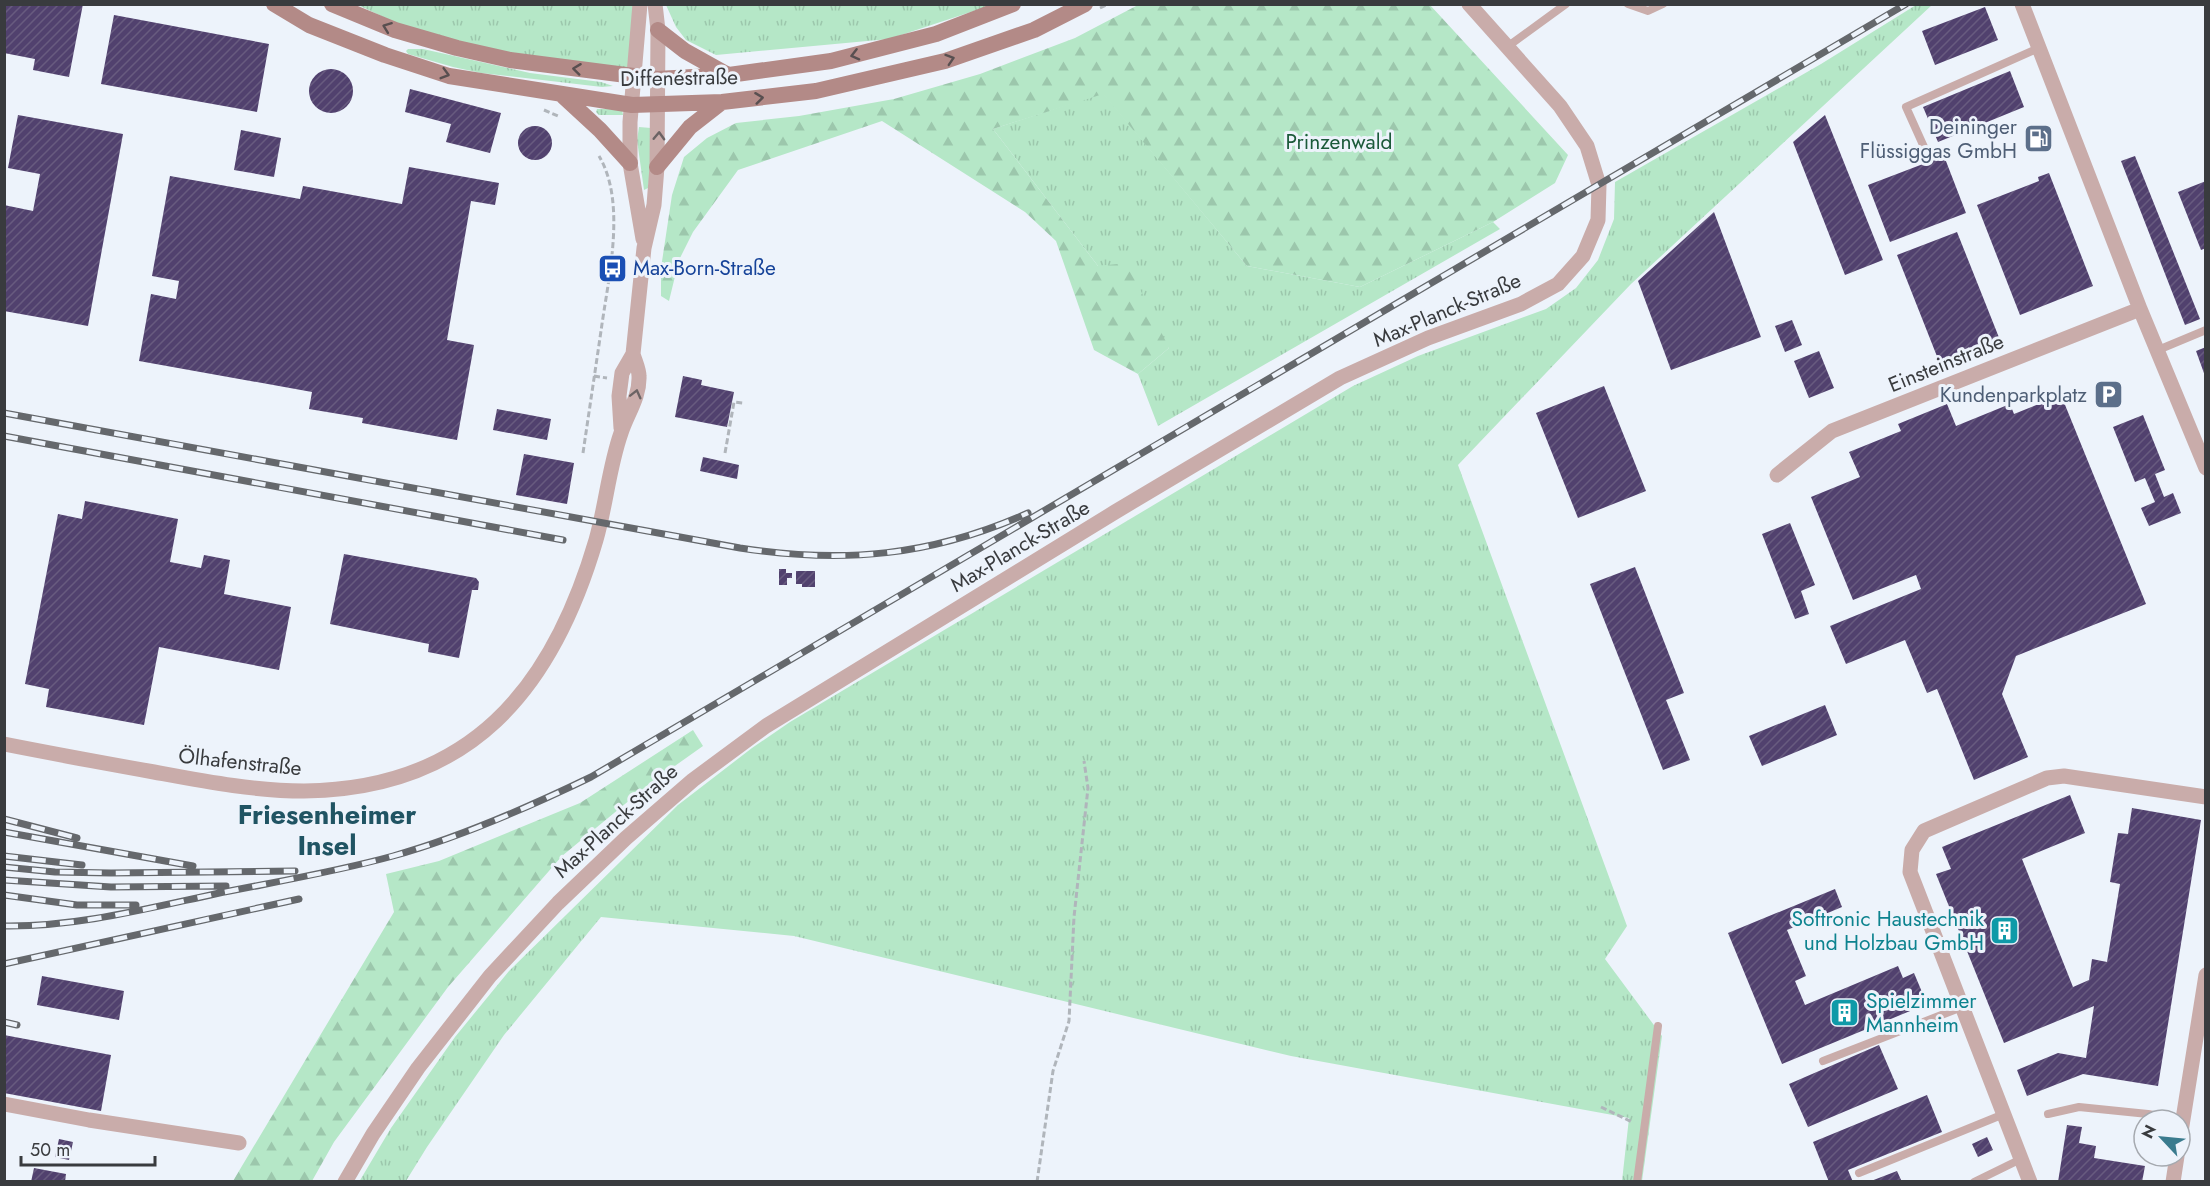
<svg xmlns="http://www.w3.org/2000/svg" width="2210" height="1186" font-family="Jost,sans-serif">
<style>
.grass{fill:url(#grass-tufts)}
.forest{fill:url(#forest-firs)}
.building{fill:url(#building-hatch)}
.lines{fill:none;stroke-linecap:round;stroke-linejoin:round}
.path{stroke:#b0b5bb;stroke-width:3;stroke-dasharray:6 3;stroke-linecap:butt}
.service{stroke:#c9acaa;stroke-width:8}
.minor{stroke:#c9acaa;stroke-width:15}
.secondary{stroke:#b38a87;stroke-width:16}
.rail-casing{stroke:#65686c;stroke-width:7}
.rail{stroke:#edf3fb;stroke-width:4.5;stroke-dasharray:14;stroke-linecap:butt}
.oneway{stroke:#584f50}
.oneway2{stroke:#6b6364}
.labels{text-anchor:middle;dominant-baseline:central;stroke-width:6;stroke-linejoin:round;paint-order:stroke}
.street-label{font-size:21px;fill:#393b3e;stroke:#edf3fb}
.service-label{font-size:21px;fill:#4e5e75;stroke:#edf3fb;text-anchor:end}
.park-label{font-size:21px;fill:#1b5a3a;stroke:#edf3fb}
.transit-label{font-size:21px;fill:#164399;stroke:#edf3fb;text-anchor:start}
.culture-label{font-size:21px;fill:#0d838f;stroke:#edf3fb;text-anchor:end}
.district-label{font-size:27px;font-weight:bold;fill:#205463;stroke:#edf3fb}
</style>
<defs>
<pattern id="grass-tufts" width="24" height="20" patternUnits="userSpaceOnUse" patternTransform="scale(1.5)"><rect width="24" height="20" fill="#b5e7c7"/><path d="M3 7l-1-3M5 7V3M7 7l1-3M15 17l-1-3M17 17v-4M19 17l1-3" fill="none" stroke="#9cc7ac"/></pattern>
<pattern id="forest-firs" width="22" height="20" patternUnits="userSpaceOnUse" patternTransform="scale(1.5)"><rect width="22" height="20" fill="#b5e7c7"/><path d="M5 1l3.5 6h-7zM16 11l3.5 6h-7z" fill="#9cc7ac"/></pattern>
<pattern id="building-hatch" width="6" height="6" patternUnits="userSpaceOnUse" patternTransform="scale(1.5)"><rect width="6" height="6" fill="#51416e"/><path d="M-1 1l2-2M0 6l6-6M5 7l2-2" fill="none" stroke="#685b7f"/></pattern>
</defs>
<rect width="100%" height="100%" fill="#edf3fb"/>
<path class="grass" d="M358,5h282l-5,71 -125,-16 -114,-37z
M666,5h326l-103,34 -173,16 -30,-15 -10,-13z
M1916,5h16l-301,279 -173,181 169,461 -22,33 57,77 -20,145h-20l7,-63 -338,-62 -497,-120 -193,-19 -97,118 -77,112 -21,34 -47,1 32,-54 64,-91 54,-66 169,-166 74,-57 38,-26 563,-336 65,-30 128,-47 30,-21 22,-28 16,-41 1,-37 206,-118z
M408,49h15l107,24 71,9 12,4 -11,1 -121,-14 -28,-6 -45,-13 -2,-3z
M1103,93l144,173 113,21 133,-65 7,7 -342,197 -20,-52 31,-26 -71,-82 -105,-137z
M597,109h25l1,6h-24l-3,-3z
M639,127l12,1v39l-3,21 -4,2 -7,-50z"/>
<path class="forest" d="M1138,5h292l138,150 -13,28 -62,39 -133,65 -113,-21 -144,-172 -110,35 105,137 29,-3 42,85 -31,26 -44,-24 -38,-109 -31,-29 -143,-91 -144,49 -45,62 -14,28 -10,41 -8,-5v-28l11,-73 12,-38 23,-19 29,-15 63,-7 95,-17 86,-25 95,-36z
M693,730l10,16 -55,39 -86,71 -114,131 -114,155 -22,39h-79l161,-269 -8,-38 53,-13 141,-58z"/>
<path class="building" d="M4,4h79l-14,73 -36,-7 2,-11 -31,-6z
M1985,7l13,33 -63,25 -13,-34z
M114,15l155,29 -12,68 -156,-28z
M309 91a22 22 0 1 1 44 0a22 22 0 1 1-44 0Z
M2010,71l14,36 -86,35 -15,-35z
M410,89l91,24 -11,40 -44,-11 5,-18 -46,-12z
M18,115l105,19 -35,192 -84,-15v-106l29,6 7,-37 -32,-6z
M1825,115l58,145 -38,15 -52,-133z
M518 143a17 17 0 1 1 34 0a17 17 0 1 1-34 0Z
M241,130l40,8 -7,39 -40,-7z
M1944,156l22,57 -76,29 -22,-57z
M2135,156l65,163 -15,6 -64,-164z
M409,167l90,16 -4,22 -24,-4 -24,139 27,5 -17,95 -95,-17 1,-5 -54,-9 3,-17 -173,-31 12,-67 25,5 3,-18 -27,-5 18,-100 130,23 3,-13 99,18z
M2049,173l44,113 -73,29 -43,-110 62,-24 -1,-4z
M2206,181v67l-5,2 -23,-58z
M1714,212l47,125 -90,33 -33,-89z
M1957,232l43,108 -60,24 -43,-109z
M1792,320l10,25 -17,7 -10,-26z
M2206,347v29h-1l-9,-25z
M1819,351l15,37 -25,10 -15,-37z
M683,376l19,4 -1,5 33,7 -7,35 -52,-10z
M1604,386l42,105 -68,27 -42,-105z
M2061,395l85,209 -130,52 -14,38 26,63 -54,23 -37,-91 -10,4 -22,-53 -59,24 -16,-38 91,-37 -5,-14 -63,25 -42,-103 49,-20 -11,-25 52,-21 -3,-7 49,-20 9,22 54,-22 4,10z
M497,409l54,10 -4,21 -54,-10z
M2143,415l22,55 -10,4 9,23 9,-4 8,20 -32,13 -8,-18 14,-6 -10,-24 -10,4 -22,-55z
M524,454l50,9 -7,41 -51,-9z
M703,457l36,8 -2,14 -37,-8z
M85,501l93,18 -8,43 31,6 3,-13 26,5 -6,34 67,13 -12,63 -120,-23 -15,78 -98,-18 3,-18 -24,-5 33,-170 24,5z
M1790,523l25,62 -14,6 8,23 -14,5 -33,-85z
M344,554l132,24 3,4 -1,8h-6l-13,68 -31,-6 1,-8 -99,-20z
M1635,567l49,126 -18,7 24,60 -27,10 -73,-186z
M779,569h7v4h6v5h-5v7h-8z
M796,571h19v16h-13v-3h-6z
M1825,705l12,30 -75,31 -13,-30z
M2070,795l15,38 -63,26 51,128 16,-7 3,-21 15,3 13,-78 -10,-2 8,-49 10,1 4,-26 69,12 -43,266 -75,-12 -56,22 -10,-26 41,-17 28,5 8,-52 -90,37 -68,-169 15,-5 -9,-22z
M1835,889l7,18 -55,23 19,46 -11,5 10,24 93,-39 5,12 11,-5 13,31 -145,60 -54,-131z
M42,976l82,15 -5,29 -82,-15z
M4,1035l107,20 -10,56 -97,-18z
M1879,1045l19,44 -90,38 -19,-43z
M1927,1095l15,37 -94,38 5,12h-24l-16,-40z
M2067,1125l15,2 -3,16 17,3 -2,12 51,8 -3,16h-84z
M1987,1137l6,13 -15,7 -6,-13z
M59,1139l14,3 -4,18 -14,-3z
M34,1168l32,6 -1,8h-34z
M1897,1171l5,11h-31v-1z"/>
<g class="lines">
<path class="path" d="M1100,8l8,-4
M544,110l14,6
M594,376l13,2
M583,453c6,-41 12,-81 18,-122 7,-52 26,-128 -2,-175
M725,453l9,-51 9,1
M1601,1107l31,15
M1037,1182l16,-111 16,-50 5,-104 14,-129 -4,-27"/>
<path class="service" d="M1628,4l20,7 15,-7
M1507,47l59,-43
M1924,147l-18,-40 133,-59
M2158,350l48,-20
M1823,1061l139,-54
M2048,1114l31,-7 69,7 30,6
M1859,1173l145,-59
M1637,1182l21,-156
M1974,1182l47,-23"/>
<path class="minor" d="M640,4l-10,118v41l13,76
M2022,4l118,305 66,159
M621,428l-2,-32 3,-23 11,-19 11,-106 10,-43 3,-38 1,-137 -3,-26
M1777,475l55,-44 308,-122
M4,744c50,10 100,19 150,28 49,9 100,19 150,19 166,-2 248,-101 292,-251 10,-35 13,-73 25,-107 6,-19 19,-36 18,-57 0,-7 -4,-15 -6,-22
M4,1104l85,16 150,23
M2180,1138l26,-163
M345,1182l28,-48 45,-66 72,-92 68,-73 68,-65 67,-58 73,-54 349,-214 225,-134 88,-40 93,-34 37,-20 25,-28 15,-36 1,-35 -12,-39 -27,-40 -91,-102
M2030,1182l-120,-310 2,-22 12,-19 123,-53 17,-2 142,21
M2173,1182l4,-26"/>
<path class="secondary" d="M274,4l35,21 76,30 64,21 183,29 90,-3 94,-11 129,-30 89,-31 51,-26
M332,4l63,26 62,18 53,12 147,19 72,-4 102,-14 105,-27 77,-30
M658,30l27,21 43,24
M561,94l39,36 30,33
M657,167l33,-40 32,-25"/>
<defs>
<path id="rail" d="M4,413l736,135c103,16 192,8 288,-35
M4,436l559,104
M4,819l73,19
M4,832l189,34
M4,856l78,9
M4,867l51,5 56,1 184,-2
M4,880l107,7 115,-1
M4,895l73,10h59
M4,926c72,1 141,-17 211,-32 59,-12 120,-22 178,-38 68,-19 134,-48 198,-79l1315,-773
M4,964l295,-65
M4,1022l13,3"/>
</defs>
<use href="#rail" class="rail-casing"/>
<use href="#rail" class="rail"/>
</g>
<defs><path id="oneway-chevron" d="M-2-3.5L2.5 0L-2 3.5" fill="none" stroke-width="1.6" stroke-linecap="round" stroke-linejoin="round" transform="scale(1.5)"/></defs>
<g class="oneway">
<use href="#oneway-chevron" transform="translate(387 27) rotate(-159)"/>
<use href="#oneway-chevron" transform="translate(855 55) rotate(166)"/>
<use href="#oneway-chevron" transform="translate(950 59) rotate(-18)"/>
<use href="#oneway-chevron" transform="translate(577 69) rotate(-173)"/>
<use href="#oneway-chevron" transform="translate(445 74) rotate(16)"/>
<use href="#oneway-chevron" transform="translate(759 98) rotate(-7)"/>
</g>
<g class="oneway2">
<use href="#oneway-chevron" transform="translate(659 136) rotate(-88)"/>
<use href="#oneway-chevron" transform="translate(636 394) rotate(-76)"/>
</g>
<defs>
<symbol id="fuel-square" viewBox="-11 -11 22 22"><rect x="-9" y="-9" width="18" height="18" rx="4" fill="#5c6f8a" stroke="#edf3fb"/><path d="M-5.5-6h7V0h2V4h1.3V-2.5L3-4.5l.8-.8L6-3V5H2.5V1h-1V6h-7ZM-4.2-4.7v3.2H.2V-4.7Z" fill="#fff"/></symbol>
<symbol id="bus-square" viewBox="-11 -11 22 22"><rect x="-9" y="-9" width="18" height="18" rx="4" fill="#1a4fb4" stroke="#edf3fb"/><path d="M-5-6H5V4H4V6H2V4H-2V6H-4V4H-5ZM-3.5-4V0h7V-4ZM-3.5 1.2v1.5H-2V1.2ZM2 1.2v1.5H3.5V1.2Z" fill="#fff"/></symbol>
<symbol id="parking-square" viewBox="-11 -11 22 22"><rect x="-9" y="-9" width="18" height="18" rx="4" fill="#5c6f8a" stroke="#edf3fb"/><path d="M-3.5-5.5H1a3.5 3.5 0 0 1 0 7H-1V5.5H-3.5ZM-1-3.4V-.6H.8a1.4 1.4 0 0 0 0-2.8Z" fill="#fff"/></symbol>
<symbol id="building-square" viewBox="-11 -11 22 22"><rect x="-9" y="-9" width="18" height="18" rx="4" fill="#0f9aa8" stroke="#edf3fb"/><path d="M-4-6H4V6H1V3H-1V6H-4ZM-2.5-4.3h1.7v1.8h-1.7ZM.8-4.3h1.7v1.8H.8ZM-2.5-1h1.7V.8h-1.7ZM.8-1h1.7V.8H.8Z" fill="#fff"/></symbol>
</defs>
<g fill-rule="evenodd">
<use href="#fuel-square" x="2022" y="122" width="33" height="33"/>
<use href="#bus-square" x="596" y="252" width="33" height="33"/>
<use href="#parking-square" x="2092" y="378" width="33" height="33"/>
<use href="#building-square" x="1988" y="914" width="33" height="33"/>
<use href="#building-square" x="1828" y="996" width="33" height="33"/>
</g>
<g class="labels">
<g class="street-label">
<text transform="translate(679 78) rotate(-1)">Diffenéstraße</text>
<text transform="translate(1447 310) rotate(-23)">Max-Planck-Straße</text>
<text transform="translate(1946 363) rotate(-22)">Einsteinstraße</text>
<text transform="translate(1020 546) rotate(-31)">Max-Planck-Straße</text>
<text transform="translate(240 762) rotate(6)">Ölhafenstraße</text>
<text transform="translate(616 821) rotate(-42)">Max-Planck-Straße</text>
</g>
<g class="service-label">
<text x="2017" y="127">Deininger<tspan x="2017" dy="24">Flüssiggas GmbH</tspan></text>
<text x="2087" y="395">Kundenparkplatz</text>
</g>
<g class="park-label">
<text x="1339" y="142">Prinzenwald</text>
</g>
<g class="transit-label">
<text x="633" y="268">Max-Born-Straße</text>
</g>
<g class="culture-label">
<text x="1984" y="919">Softronic Haustechnik<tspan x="1984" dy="24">und Holzbau GmbH</tspan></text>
<text x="1866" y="1001" text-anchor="start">Spielzimmer<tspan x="1866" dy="24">Mannheim</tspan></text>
</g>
<g class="district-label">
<text x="327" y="814">Friesenheimer<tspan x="327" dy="31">Insel</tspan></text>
</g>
</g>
<rect width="2210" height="1186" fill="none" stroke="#393b3e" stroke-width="12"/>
<g transform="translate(2162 1138) rotate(296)"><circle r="28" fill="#edf3fb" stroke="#a5a9af" stroke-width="1.5"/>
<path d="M0-4.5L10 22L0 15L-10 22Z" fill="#3a7b8e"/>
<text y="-9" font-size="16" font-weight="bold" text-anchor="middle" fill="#393b3e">N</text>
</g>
<path d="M21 1156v9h134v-9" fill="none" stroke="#393b3e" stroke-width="3"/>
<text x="30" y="1156" font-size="18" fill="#393b3e" stroke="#edf3fb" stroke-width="4.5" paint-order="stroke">50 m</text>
</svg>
